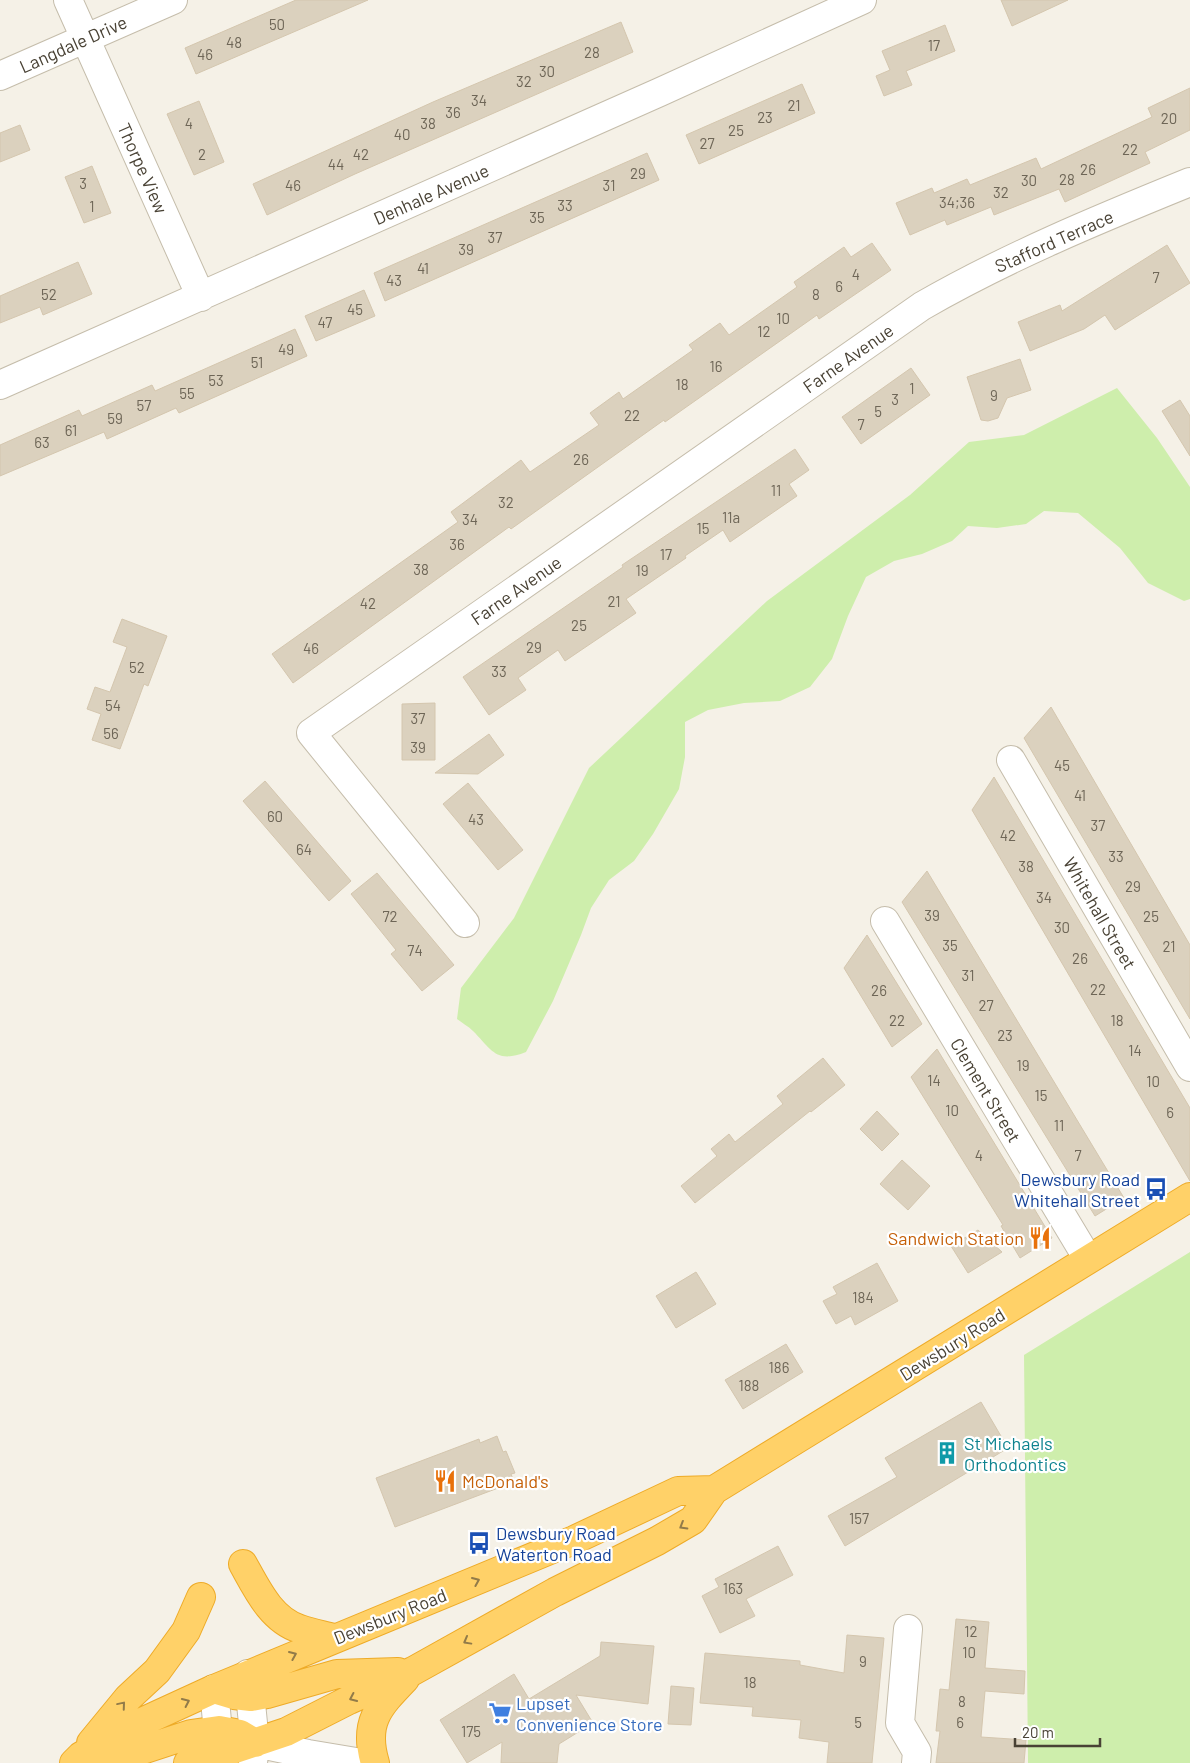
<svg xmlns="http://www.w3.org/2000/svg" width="1190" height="1763" font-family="Barlow,sans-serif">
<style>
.green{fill:#ceeeac}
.building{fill:#dbd1be;stroke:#d4c6ae}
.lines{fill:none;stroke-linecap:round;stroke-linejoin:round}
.minor-casing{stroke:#c5bdab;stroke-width:30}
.highway-casing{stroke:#eeab28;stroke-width:30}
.minor{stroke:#fff;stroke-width:28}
.highway{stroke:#ffd168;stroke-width:28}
.oneway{stroke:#927b49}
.labels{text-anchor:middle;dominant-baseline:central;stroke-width:4.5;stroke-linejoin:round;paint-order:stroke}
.number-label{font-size:15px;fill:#6e6657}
.street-label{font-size:18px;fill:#494235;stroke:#fff}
.transit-label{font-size:18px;fill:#164399;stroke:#fff;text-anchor:end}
.food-label{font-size:18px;fill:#c56008;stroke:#fff;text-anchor:end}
.culture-label{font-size:18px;fill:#0d838f;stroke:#fff;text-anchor:start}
.shop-label{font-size:18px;fill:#366cbe;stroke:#fff;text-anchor:start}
</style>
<rect width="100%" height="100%" fill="#f5f1e7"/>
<path class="green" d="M1117,388l40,50 33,49v112l-6,2 -36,-18 -28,-35 -42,-35 -34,-2 -18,13 -29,4 -29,-2 -16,15 -30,13 -28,7 -28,16 -18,39 -16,43 -22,28 -30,14 -36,2 -36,7 -23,12v35l-6,32 -26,45 -19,27 -25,19 -18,28 -10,27 -28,66 -27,51c-30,12 -34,-2 -53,-21 -5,-5 -11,-8 -16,-12l4,-31 53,-70 75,-150 178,-167 143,-106 59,-53 55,-7z
M1190,1252v511h-162l-4,-408z"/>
<path class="building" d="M296,0h72l-172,74 -11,-26z
M1001,0h67l-56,26z
M621,22l12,30 -278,122 -88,41 -14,-31 180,-82z
M945,25l10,26 -49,20 6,14 -28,11 -8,-20 14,-6 -8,-19z
M802,84l13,29 -116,51 -13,-29z
M1190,88v42l-45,22 5,11 -85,39 -6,-13 -65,26 -3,-8 -44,18 -2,-5 -35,15 -14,-32 36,-15 2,5 33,-14 3,6 66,-27 5,11 111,-52 -4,-9z
M199,101l25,61 -30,13 -27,-61z
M20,125l10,25 -30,12v-29z
M647,153l12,27 -274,121 -11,-28z
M92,166l19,47 -27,10 -19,-46z
M872,243l19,27 -72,49 -2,-4 -152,107 -1,-2 -153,109 -2,-2 -216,156 -21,-29 186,-132 -7,-10 70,-52 9,12 69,-47 -9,-12 29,-21 4,7 70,-49 -4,-5 31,-22 9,12 68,-48 -3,-5 50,-35 7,10z
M1167,245l23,38 -75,47 -10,-15 -21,14 -54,22 -12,-29 42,-17 2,6z
M78,262l14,32 -49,21 -3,-8 -40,16v-27z
M364,290l11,26 -59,25 -11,-25z
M295,329l12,27 -128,57 -3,-5 -69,31 -3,-7 -104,44v-31l79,-35 3,6 70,-31 3,6z
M1020,359l11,31 -24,8 -9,20 -10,3 -7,-1 -14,-43z
M911,368l19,27 -69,49 -19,-27z
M1180,400l10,16v40l-28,-45z
M795,449l14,21 -20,14 8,12 -67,46 -7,-12 -38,26 1,2 -60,41 10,14 -71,48 -7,-11 -40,28 8,12 -37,25 -26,-38 160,-110 -1,-2z
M122,619l45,17 -19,50 -4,-2 -24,65 -28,-9 9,-26 -14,-5 8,-22 15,5 17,-45 -14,-5z
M435,703v57h-33v-56z
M1051,707l139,238v74l-166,-281z
M489,734l15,21 -26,19 -43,-1z
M994,777l196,331v73l-218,-371z
M265,781l86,100 -22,20 -86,-100z
M468,783l55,67 -25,20 -55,-66z
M927,871l197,327 -29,18 -193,-314z
M377,873l77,92 -32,26 -31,-37 5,-4 -45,-56z
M867,935l55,89 -30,23 -48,-79z
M937,1049l115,189 -32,20 -19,-32 2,-1 -92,-148z
M823,1058l22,27 -34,27 -1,-1 -115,92 -14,-17 36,-30 -6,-7 18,-15 6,8 48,-38 -6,-8z
M877,1111l22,23 -17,17 -22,-22z
M902,1160l28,26 -22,24 -28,-26z
M978,1230l24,22 -34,21 -17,-27z
M877,1263l21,38 -43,24 -4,-9 -15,8 -13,-23 14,-7 -4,-7z
M696,1272l20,32 -40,24 -20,-32z
M786,1344l17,28 -60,37 -18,-29z
M981,1402l27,46 -163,98 -17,-30 69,-39 -12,-19z
M497,1436l6,16 3,-1 9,22 -4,1 3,8 -119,45 -19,-49 103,-39 1,4z
M778,1546l15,29 -47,24 9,17 -35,17 -18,-37 17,-9 -4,-8z
M956,1619l33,3 -4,46 40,3 -1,23 -39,-3 -4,46 45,3 -2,23h-88l4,-32h-4l4,-42 9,1z
M847,1635l37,3 -12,125h-45l2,-21 -30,-4 2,-18 -49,-4 1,-9 -53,-4 5,-50 95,8v4l44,8z
M601,1642l53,4 -6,58 -72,-9 17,28 -34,21 -2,19h-56l1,-21 -35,21 -27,-43 74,-46 15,25 71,-43z
M671,1686l23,2 -3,37 -23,-1z"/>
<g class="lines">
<defs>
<path id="minor" d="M68,0l133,297
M0,76l173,-76
M0,385l660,-293 202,-92
M1011,760l179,307
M885,921l203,338
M465,923l-154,-190 611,-427c85,-49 177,-87 268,-124
M908,1629l-8,94 17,29 -1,11
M248,1674l7,69 -2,20
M214,1689l6,65
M255,1743l53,11 54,9"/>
<path id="highway" d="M243,1564c14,25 28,56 57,65 11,4 23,6 34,9
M214,1689l20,6 17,2 16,-3 70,-20 61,-2
M91,1743l37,-45 29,-27 29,-40 15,-34
M82,1756l25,2 32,-7 52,-17 28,-4 21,4 15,9
M74,1763l7,-7 48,-28 85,-39 360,-149 104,-49 36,-1
M188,1763l32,-9 66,-22 63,-32 64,-29 142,-79 102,-51 36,-21 21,-30 476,-293
M375,1763c-12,-40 3,-56 30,-84"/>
</defs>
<use href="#minor" class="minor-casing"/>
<use href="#highway" class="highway-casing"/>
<use href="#minor" class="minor"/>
<use href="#highway" class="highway"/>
</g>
<defs><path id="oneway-chevron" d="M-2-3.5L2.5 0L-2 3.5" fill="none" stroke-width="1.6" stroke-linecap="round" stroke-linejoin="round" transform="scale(1.25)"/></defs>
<g class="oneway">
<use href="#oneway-chevron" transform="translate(683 1526) rotate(149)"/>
<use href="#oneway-chevron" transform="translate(476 1581) rotate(-23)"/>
<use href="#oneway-chevron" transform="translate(467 1641) rotate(151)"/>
<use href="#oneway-chevron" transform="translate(293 1655) rotate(-23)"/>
<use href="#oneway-chevron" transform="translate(353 1698) rotate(155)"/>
<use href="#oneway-chevron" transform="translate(186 1702) rotate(-25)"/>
<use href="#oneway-chevron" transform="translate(122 1705) rotate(-50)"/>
</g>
<defs>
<symbol id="bus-bare" viewBox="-9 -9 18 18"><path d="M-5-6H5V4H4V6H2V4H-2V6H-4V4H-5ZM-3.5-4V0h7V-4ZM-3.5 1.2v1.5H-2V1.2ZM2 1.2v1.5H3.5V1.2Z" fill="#1a4fb4" stroke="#fff" stroke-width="2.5" paint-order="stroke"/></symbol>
<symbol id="restaurant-bare" viewBox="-9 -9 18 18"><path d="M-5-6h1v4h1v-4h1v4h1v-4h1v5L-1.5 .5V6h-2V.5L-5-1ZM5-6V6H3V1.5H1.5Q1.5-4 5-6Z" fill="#e8710a" stroke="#fff" stroke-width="2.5" paint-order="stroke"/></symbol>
<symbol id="building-bare" viewBox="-9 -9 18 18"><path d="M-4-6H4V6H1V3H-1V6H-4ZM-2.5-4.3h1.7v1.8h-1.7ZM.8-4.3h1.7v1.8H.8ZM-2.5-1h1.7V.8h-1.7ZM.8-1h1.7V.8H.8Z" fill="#0f9aa8" stroke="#fff" stroke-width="2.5" paint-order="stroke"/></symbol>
<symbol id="supermarket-bare" viewBox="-9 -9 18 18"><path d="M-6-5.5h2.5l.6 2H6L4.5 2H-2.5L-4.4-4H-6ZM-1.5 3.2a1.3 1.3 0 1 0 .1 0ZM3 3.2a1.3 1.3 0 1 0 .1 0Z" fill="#3f7fe0" stroke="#fff" stroke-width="2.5" paint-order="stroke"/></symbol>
</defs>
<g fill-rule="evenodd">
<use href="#bus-bare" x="1140" y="1173" width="32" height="32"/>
<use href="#restaurant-bare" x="1024" y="1222" width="32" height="32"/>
<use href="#building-bare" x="931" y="1437" width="32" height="32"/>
<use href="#restaurant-bare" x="429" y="1465" width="32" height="32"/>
<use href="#bus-bare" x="463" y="1527" width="32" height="32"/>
<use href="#supermarket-bare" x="484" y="1697" width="32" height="32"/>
</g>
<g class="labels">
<g class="number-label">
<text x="277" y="24">50</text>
<text x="234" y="42">48</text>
<text x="934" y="45">17</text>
<text x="592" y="52">28</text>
<text x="205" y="54">46</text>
<text x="547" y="71">30</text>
<text x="524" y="81">32</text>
<text x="479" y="100">34</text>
<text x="794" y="105">21</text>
<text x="453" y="112">36</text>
<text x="765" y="117">23</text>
<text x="1169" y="118">20</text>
<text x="189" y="123">4</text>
<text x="428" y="123">38</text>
<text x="736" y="130">25</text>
<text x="402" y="134">40</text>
<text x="707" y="143">27</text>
<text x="1130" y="149">22</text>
<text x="202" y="154">2</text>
<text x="361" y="154">42</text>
<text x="336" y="164">44</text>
<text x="1088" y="169">26</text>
<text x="638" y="173">29</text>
<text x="1067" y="179">28</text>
<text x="1029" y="180">30</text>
<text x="83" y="183">3</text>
<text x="293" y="185">46</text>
<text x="609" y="185">31</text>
<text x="1001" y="192">32</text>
<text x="957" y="202">34;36</text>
<text x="565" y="205">33</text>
<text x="92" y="206">1</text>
<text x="537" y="217">35</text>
<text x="495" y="237">37</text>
<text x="466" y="249">39</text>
<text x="423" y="268">41</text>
<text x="856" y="274">4</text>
<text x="1156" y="277">7</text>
<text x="394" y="280">43</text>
<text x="839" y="286">6</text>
<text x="49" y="294">52</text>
<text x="816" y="294">8</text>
<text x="355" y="309">45</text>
<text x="783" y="318">10</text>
<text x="325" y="322">47</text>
<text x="764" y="331">12</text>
<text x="286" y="349">49</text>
<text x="257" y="362">51</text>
<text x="716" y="366">16</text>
<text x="216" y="380">53</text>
<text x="682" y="384">18</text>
<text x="912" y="388">1</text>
<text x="187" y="393">55</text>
<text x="994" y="395">9</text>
<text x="895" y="399">3</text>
<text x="144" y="405">57</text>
<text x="878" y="411">5</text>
<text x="632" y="415">22</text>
<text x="115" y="418">59</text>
<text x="861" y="424">7</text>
<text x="71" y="430">61</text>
<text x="42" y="442">63</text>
<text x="581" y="459">26</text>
<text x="776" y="490">11</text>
<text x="506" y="502">32</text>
<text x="731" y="517">11a</text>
<text x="470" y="519">34</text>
<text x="703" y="528">15</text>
<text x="457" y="544">36</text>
<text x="666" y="554">17</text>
<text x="421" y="569">38</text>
<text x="642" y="570">19</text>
<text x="614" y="601">21</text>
<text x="368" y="603">42</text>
<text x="579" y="625">25</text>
<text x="534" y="647">29</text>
<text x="311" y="648">46</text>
<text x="137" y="667">52</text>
<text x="499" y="671">33</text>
<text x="113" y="705">54</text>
<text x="418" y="718">37</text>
<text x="111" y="733">56</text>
<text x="418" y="747">39</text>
<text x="1062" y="765">45</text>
<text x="1080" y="795">41</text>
<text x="275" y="816">60</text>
<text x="476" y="819">43</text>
<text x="1098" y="825">37</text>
<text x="1008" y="835">42</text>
<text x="304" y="849">64</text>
<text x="1116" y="856">33</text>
<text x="1026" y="866">38</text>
<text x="1133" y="886">29</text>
<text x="1044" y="897">34</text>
<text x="932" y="915">39</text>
<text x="390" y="916">72</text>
<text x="1151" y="916">25</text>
<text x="1062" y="927">30</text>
<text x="950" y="945">35</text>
<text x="1169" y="946">21</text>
<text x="415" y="950">74</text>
<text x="1080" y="958">26</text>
<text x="968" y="975">31</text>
<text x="1098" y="989">22</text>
<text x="879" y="990">26</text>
<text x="986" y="1005">27</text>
<text x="897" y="1020">22</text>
<text x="1117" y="1020">18</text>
<text x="1005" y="1035">23</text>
<text x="1135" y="1050">14</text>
<text x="1023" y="1065">19</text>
<text x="934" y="1080">14</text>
<text x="1153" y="1081">10</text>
<text x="1041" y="1095">15</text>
<text x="952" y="1110">10</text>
<text x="1170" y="1112">6</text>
<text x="1059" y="1125">11</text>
<text x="979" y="1155">4</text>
<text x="1078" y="1155">7</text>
<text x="863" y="1297">184</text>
<text x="779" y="1367">186</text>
<text x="749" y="1385">188</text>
<text x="859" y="1518">157</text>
<text x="733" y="1588">163</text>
<text x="971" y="1631">12</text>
<text x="969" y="1652">10</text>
<text x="863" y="1661">9</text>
<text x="750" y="1682">18</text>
<text x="962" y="1701">8</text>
<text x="858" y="1722">5</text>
<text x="960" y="1722">6</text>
<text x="471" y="1731">175</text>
</g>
<g class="street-label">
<text transform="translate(73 44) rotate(-24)">Langdale Drive</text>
<text transform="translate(143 168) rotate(66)">Thorpe View</text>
<text transform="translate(431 194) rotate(-24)">Denhale Avenue</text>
<text transform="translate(1054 241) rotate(-24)">Stafford Terrace</text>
<text transform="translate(848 358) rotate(-35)">Farne Avenue</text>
<text transform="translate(516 590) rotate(-35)">Farne Avenue</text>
<text transform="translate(1100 913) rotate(60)">Whitehall Street</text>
<text transform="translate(986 1090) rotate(59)">Clement Street</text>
<text transform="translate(952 1344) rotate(-32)">Dewsbury Road</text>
<text transform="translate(390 1616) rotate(-22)">Dewsbury Road</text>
</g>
<g class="transit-label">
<text x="1140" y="1179">Dewsbury Road<tspan x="1140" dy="21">Whitehall Street</tspan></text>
<text x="496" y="1533" text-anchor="start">Dewsbury Road<tspan x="496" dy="21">Waterton Road</tspan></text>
</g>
<g class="food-label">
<text x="1024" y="1238">Sandwich Station</text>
<text x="462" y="1481" text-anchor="start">McDonald's</text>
</g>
<g class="culture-label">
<text x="964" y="1443">St Michaels<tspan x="964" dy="21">Orthodontics</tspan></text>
</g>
<g class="shop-label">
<text x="516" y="1703">Lupset<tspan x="516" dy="21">Convenience Store</tspan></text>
</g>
</g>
<path d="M1015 1738v8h85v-8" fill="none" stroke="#494235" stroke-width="2.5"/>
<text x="1022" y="1738" font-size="15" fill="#494235" stroke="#ffffff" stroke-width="4" paint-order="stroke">20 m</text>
</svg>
